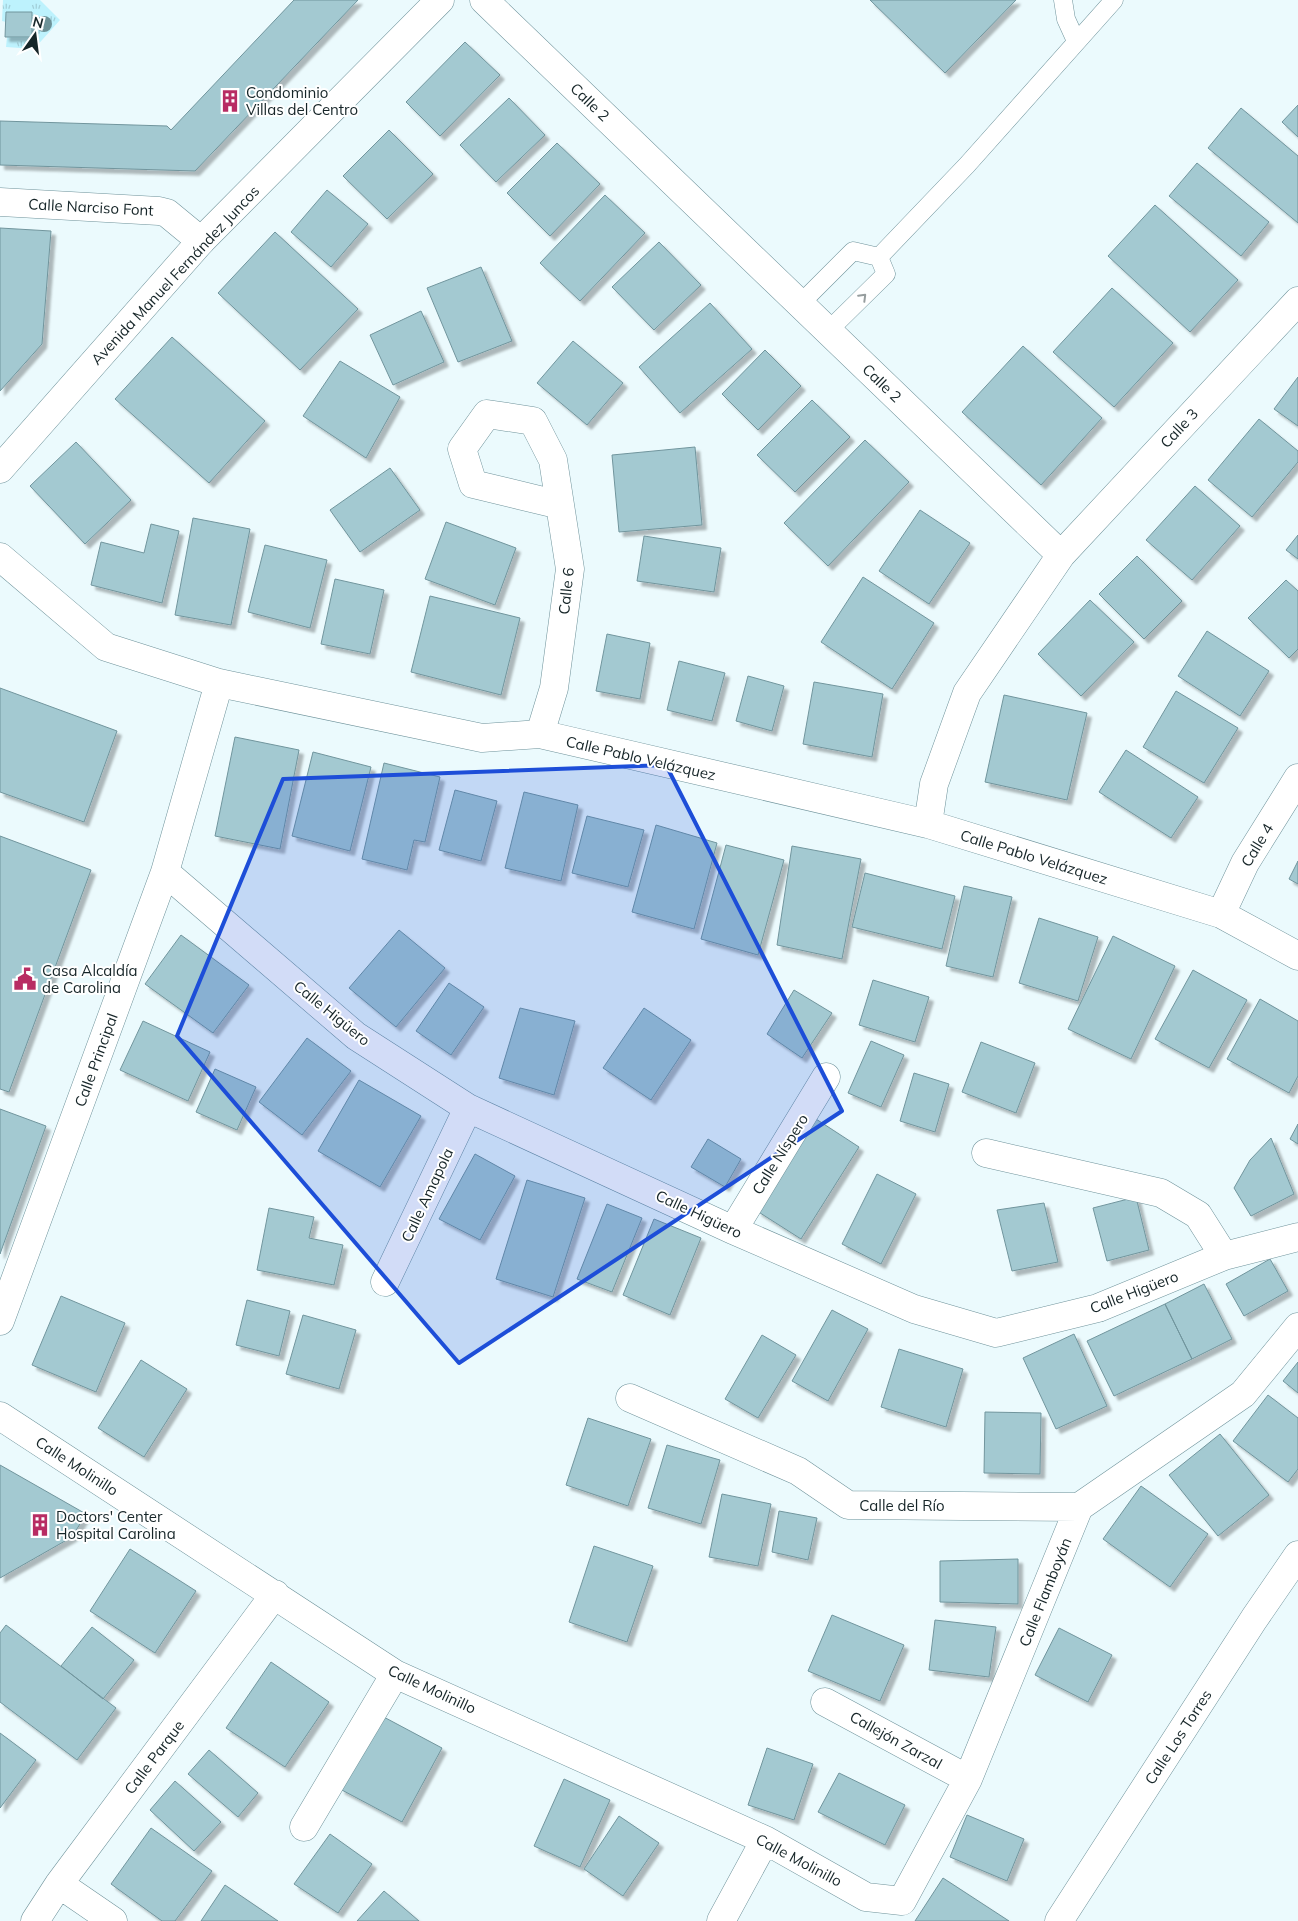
<svg xmlns="http://www.w3.org/2000/svg" width="1298" height="1921" font-family="Mulish,sans-serif">
<style>
.grass{fill:url(#grass-tufts)}
.building{fill:#a3c9d1;stroke:#71959d;filter:url(#shadow)}
.lines{fill:none;stroke-linecap:round;stroke-linejoin:round}
.service-casing{stroke:#6f939b;stroke-width:19}
.minor-casing{stroke:#6f939b;stroke-width:29}
.tertiary-casing{stroke:#6f939b;stroke-width:29}
.service{stroke:#fff;stroke-width:18}
.minor{stroke:#fff;stroke-width:28}
.tertiary{stroke:#fff;stroke-width:28}
.tree{fill:#6d9298}
.oneway{stroke:#969d9e}
.marked{fill:#1d4ed8;fill-opacity:0.2;stroke:#1d4ed8;stroke-width:4;stroke-linejoin:round}
.labels{text-anchor:middle;dominant-baseline:central;stroke-width:4;stroke-linejoin:round;paint-order:stroke}
.poi-label{font-size:15px;fill:#162528;stroke:#fff;text-anchor:start}
.street-label{font-size:15px;fill:#162528;stroke:#fff}
</style>
<defs>
<pattern id="grass-tufts" width="24" height="20" patternUnits="userSpaceOnUse" patternTransform="scale(1.25)"><rect width="24" height="20" fill="#bdf2fd"/><path d="M3 7l-1-3M5 7V3M7 7l1-3M15 17l-1-3M17 17v-4M19 17l1-3" fill="none" stroke="#a2cfd9"/></pattern>
<filter id="shadow"><feDropShadow dx="4.5" dy="4.5" stdDeviation="1" flood-color="#0004"/></filter>
</defs>
<rect width="100%" height="100%" fill="#ebfafd"/>
<path class="grass" d="M3,0h37l20,20 -26,29 -28,-2 1,-10h25v-24l-26,-1v10l-4,-1z"/>
<path class="building" d="M294,0h64l-163,171 -195,-6v-44l167,5 4,4z
M870,0h146l-71,73z
M6,12h26v25h-27z
M465,42l35,33 -60,61 -34,-34z
M509,98l36,37 -49,47 -36,-37z
M1298,105v32l-16,-15z
M1241,108l57,48v67l-90,-75z
M389,130l44,44 -46,45 -44,-43z
M557,143l43,41 -50,52 -43,-43z
M1197,163l72,59 -28,34 -72,-60z
M327,190l41,34 -37,43 -40,-35z
M605,195l40,38 -65,68 -40,-38z
M1155,205l83,75 -48,52 -82,-76z
M0,228l51,3 -9,113 -42,47z
M275,232l83,77 -58,61 -82,-77z
M659,242l42,43 -47,45 -42,-43z
M481,267l31,74 -54,21 -31,-74z
M1112,288l61,55 -59,64 -61,-55z
M710,303l42,46 -72,64 -41,-46z
M421,311l23,51 -51,23 -23,-50z
M172,337l93,84 -56,62 -94,-84z
M573,341l50,42 -36,42 -50,-42z
M1023,346l79,72 -61,67 -79,-73z
M765,350l36,36 -43,44 -36,-36z
M340,361l60,36 -34,61 -63,-42z
M1298,377v49l-24,-17z
M812,400l38,37 -55,55 -38,-37z
M1259,419l39,32v11l-46,55 -44,-37z
M865,440l44,42 -81,84 -44,-43z
M76,442l55,58 -46,44 -55,-58z
M695,447l7,78 -83,7 -7,-77z
M390,468l30,42 -60,42 -30,-42z
M1195,486l45,40 -48,54 -46,-40z
M920,510l50,33 -41,61 -50,-33z
M193,518l57,11 -19,96 -56,-10z
M446,522l70,26 -21,57 -70,-26z
M151,524l28,7 -17,72 -71,-18 10,-43 43,11z
M1298,535v24l-12,-9z
M644,536l77,12 -7,44 -77,-11z
M265,545l62,15 -17,68 -62,-16z
M1137,556l45,45 -38,38 -45,-45z
M863,577l71,46 -42,66 -71,-47z
M335,579l49,11 -14,64 -49,-10z
M1286,580l12,11v58l-9,9 -41,-40z
M430,596l90,22 -19,77 -90,-23z
M1090,600l44,42 -53,54 -43,-42z
M1207,631l62,40 -29,45 -62,-40z
M607,634l43,9 -10,56 -44,-8z
M679,661l46,12 -13,48 -45,-11z
M748,676l36,10 -12,45 -36,-10z
M814,682l69,12 -11,63 -69,-13z
M0,688l117,43 -33,91 -84,-30z
M1176,691l62,37 -34,55 -61,-36z
M1004,695l83,18 -20,87 -82,-18z
M235,737l64,13 -19,99 -65,-13z
M1126,750l72,47 -27,41 -72,-46z
M313,752l58,15 -21,84 -58,-15z
M384,763l56,14 -15,65 -11,-2 -7,30 -45,-11z
M455,790l42,11 -16,60 -42,-11z
M524,792l54,13 -17,76 -56,-13z
M587,816l57,14 -16,57 -56,-14z
M656,825l61,18 -23,86 -62,-17z
M0,836l91,34 -82,222 -9,-3z
M726,845l58,15 -26,95 -57,-16z
M792,846l69,13 -19,100 -65,-14z
M1298,861v23l-9,-5z
M865,873l90,23 -13,53 -90,-22z
M964,886l48,11 -19,80 -47,-11z
M1039,918l59,19 -20,64 -59,-18z
M399,930l46,38 -49,59 -47,-39z
M181,935l68,50 -36,48 -68,-49z
M1113,936l62,30 -44,93 -63,-30z
M1193,970l54,30 -38,68 -54,-29z
M873,980l56,17 -14,45 -56,-17z
M449,983l35,24 -33,48 -35,-24z
M794,990l38,23 -30,45 -35,-24z
M1260,999l38,22v55l-9,17 -62,-34z
M520,1008l55,13 -21,74 -55,-17z
M644,1008l47,32 -40,60 -48,-32z
M143,1021l67,31 -22,49 -68,-31z
M307,1038l44,33 -49,64 -43,-33z
M871,1041l33,14 -23,52 -33,-14z
M981,1042l54,21 -19,50 -54,-21z
M215,1069l41,18 -19,43 -41,-18z
M914,1073l35,11 -14,48 -35,-11z
M359,1080l62,36 -41,71 -62,-36z
M0,1109l46,17 -46,128z
M816,1119l43,28 -58,92 -44,-28z
M1298,1124v20l-8,-5z
M1271,1138l23,56 -43,22 -17,-28 16,-28z
M708,1139l33,20 -16,28 -34,-20z
M475,1154l40,22 -35,64 -41,-21z
M877,1174l39,20 -35,70 -39,-20z
M527,1180l58,18 -32,99 -57,-18z
M1136,1197l13,53 -42,11 -14,-53z
M1044,1203l14,59 -46,9 -15,-61z
M607,1204l35,14 -30,74 -35,-13z
M269,1208l45,9 -5,21 34,7 -9,40 -77,-15z
M654,1219l47,19 -31,77 -47,-20z
M1270,1259l18,32 -44,25 -18,-32z
M1204,1284l28,55 -40,20 -27,-55z
M61,1296l64,27 -29,69 -64,-27z
M247,1300l43,11 -11,45 -43,-11z
M1165,1304l27,55 -78,37 -27,-55z
M832,1310l36,19 -40,72 -36,-20z
M303,1315l53,15 -17,59 -53,-15z
M1074,1334l33,72 -51,23 -33,-71z
M762,1335l34,20 -38,63 -33,-19z
M899,1349l64,20 -17,58 -65,-20z
M141,1360l46,29 -43,68 -46,-29z
M1298,1362v31l-15,-12z
M1268,1395l30,23v51l-10,13 -55,-41z
M985,1412l56,1 -1,61 -56,-1z
M588,1418l63,21 -23,67 -62,-21z
M1220,1434l49,61 -51,41 -49,-61z
M667,1445l53,15 -19,64 -53,-16z
M0,1465l86,49 -14,23 -72,41z
M1141,1486l67,48 -38,53 -67,-48z
M722,1494l49,10 -13,62 -49,-9z
M779,1511l38,7 -9,42 -36,-8z
M594,1546l59,20 -26,76 -58,-20z
M130,1549l66,42 -41,62 -65,-42z
M1018,1559v45l-78,-2v-41z
M832,1615l72,30 -24,56 -72,-30z
M935,1620l61,7 -7,50 -60,-7z
M6,1625l110,83 -39,52 -77,-58v-69z
M92,1627l42,33 -31,39 -42,-33z
M1059,1628l53,27 -24,47 -53,-27z
M271,1662l58,40 -44,65 -59,-39z
M380,1715l62,33 -40,74 -62,-33z
M0,1733l36,27 -36,48z
M767,1748l46,16 -19,56 -46,-15z
M209,1750l49,43 -20,24 -50,-43z
M839,1773l66,32 -20,40 -67,-33z
M564,1779l46,21 -30,67 -46,-21z
M175,1781l46,41 -27,29 -44,-41z
M967,1815l57,24 -17,42 -57,-24z
M619,1816l40,27 -36,53 -39,-27z
M151,1828l61,43 -37,50h-13l-51,-37z
M330,1834l42,30 -34,49 -44,-29z
M943,1878l66,43h-94z
M225,1885l53,36h-77z
M384,1891l35,30h-62z"/>
<g class="lines">
<defs>
<path id="service" d="M1063,0l3,19 10,22
M879,257l88,-92 147,-165
M800,304l53,-53 26,6 7,17 -58,57"/>
<path id="minor" d="M484,0l577,555
M0,202l159,9 8,2 34,28
M0,557l106,90 113,36 263,55 58,-4 388,90 293,90 77,42
M540,734l14,-46 16,-119 -17,-109 -20,-39 -46,-7 -25,35 11,35 87,21
M928,824l6,-40 33,-91 94,-138 237,-254
M165,872l191,164 112,72 265,122 181,79 82,24 102,-25 126,-52 74,-19
M1221,914l24,-51 53,-85
M986,1153l175,40 37,22 26,41
M733,1230l93,-153
M385,1282l83,-174
M0,1321l165,-449 54,-189
M630,1398l168,73 50,34 231,2
M0,1416l395,258 370,166 101,57 36,4 66,-122 111,-272 164,-113 55,-67
M825,1702l143,77
M304,1827l91,-153
M59,1884l54,37
M35,1921l24,-37 216,-290
M721,1921l44,-81
M1059,1921l195,-302 44,-64"/>
<path id="tertiary" d="M0,469l201,-228 239,-241"/>
</defs>
<use href="#service" class="service-casing"/>
<use href="#minor" class="minor-casing"/>
<use href="#tertiary" class="tertiary-casing"/>
<use href="#service" class="service"/>
<use href="#minor" class="minor"/>
<use href="#tertiary" class="tertiary"/>
</g>
<circle class="tree" cx="44" cy="24" r="8"/>
<defs><path id="oneway-chevron" d="M-2-3.5L2.5 0L-2 3.5" fill="none" stroke-width="1.6" stroke-linecap="round" stroke-linejoin="round" transform="scale(1.25)"/></defs>
<use class="oneway" href="#oneway-chevron" transform="translate(863 297) rotate(-45)"/>
<path class="marked" d="M666,765l176,346 -383,252 -282,-327 106,-257z"/>
<defs>
<symbol id="building-bare" viewBox="-9 -9 18 18"><path d="M-4-6H4V6H1V3H-1V6H-4ZM-2.5-4.3h1.7v1.8h-1.7ZM.8-4.3h1.7v1.8H.8ZM-2.5-1h1.7V.8h-1.7ZM.8-1h1.7V.8H.8Z" fill="#b82c63" stroke="#fff" stroke-width="2.5" paint-order="stroke"/></symbol>
<symbol id="civic-bare" viewBox="-9 -9 18 18"><path d="M-.6-6.5H3V-4.5H.6V-3L4-1V1h2V6H-6V1h2V-1L-.6-3ZM-1.2 2.5V6h2.4V2.5Z" fill="#b82c63" stroke="#fff" stroke-width="2.5" paint-order="stroke"/></symbol>
</defs>
<g fill-rule="evenodd">
<use href="#building-bare" x="214" y="85" width="32" height="32"/>
<use href="#civic-bare" x="9" y="963" width="32" height="32"/>
<use href="#building-bare" x="24" y="1509" width="32" height="32"/>
</g>
<g class="labels">
<g class="poi-label">
<text x="246" y="92">Condominio<tspan x="246" dy="17">Villas del Centro</tspan></text>
<text x="42" y="970">Casa Alcaldía<tspan x="42" dy="17">de Carolina</tspan></text>
<text x="56" y="1516">Doctors' Center<tspan x="56" dy="17">Hospital Carolina</tspan></text>
</g>
<g class="street-label">
<text transform="translate(590 102) rotate(44)">Calle 2</text>
<text transform="translate(91 207) rotate(3)">Calle Narciso Font</text>
<text transform="translate(175 275) rotate(-47)">Avenida Manuel Fernández Juncos</text>
<text transform="translate(882 383) rotate(44)">Calle 2</text>
<text transform="translate(1179 428) rotate(-47)">Calle 3</text>
<text transform="translate(566 591) rotate(-84)">Calle 6</text>
<text transform="translate(641 758) rotate(13)">Calle Pablo Velázquez</text>
<text transform="translate(1257 845) rotate(-59)">Calle 4</text>
<text transform="translate(1034 857) rotate(17)">Calle Pablo Velázquez</text>
<text transform="translate(332 1013) rotate(39)">Calle Higüero</text>
<text transform="translate(96 1060) rotate(-70)">Calle Principal</text>
<text transform="translate(780 1154) rotate(-58)">Calle Níspero</text>
<text transform="translate(427 1195) rotate(-65)">Calle Amapola</text>
<text transform="translate(699 1214) rotate(25)">Calle Higüero</text>
<text transform="translate(1134 1292) rotate(-21)">Calle Higüero</text>
<text transform="translate(77 1466) rotate(33)">Calle Molinillo</text>
<text x="902" y="1505">Calle del Río</text>
<text transform="translate(1045 1592) rotate(-68)">Calle Flamboyán</text>
<text transform="translate(432 1689) rotate(25)">Calle Molinillo</text>
<text transform="translate(1178 1737) rotate(-57)">Calle Los Torres</text>
<text transform="translate(896 1740) rotate(29)">Callejón Zarzal</text>
<text transform="translate(154 1757) rotate(-53)">Calle Parque</text>
<text transform="translate(799 1860) rotate(28)">Calle Molinillo</text>
</g>
</g>
<g transform="translate(35 35) rotate(14)" stroke="#ffffff" stroke-width="4" paint-order="stroke">
<path d="M0-4L9 19L0 12L-9 19Z" fill="#162528"/>
<text y="-8" font-size="14" font-weight="bold" text-anchor="middle" fill="#162528">N</text>
</g>
</svg>
